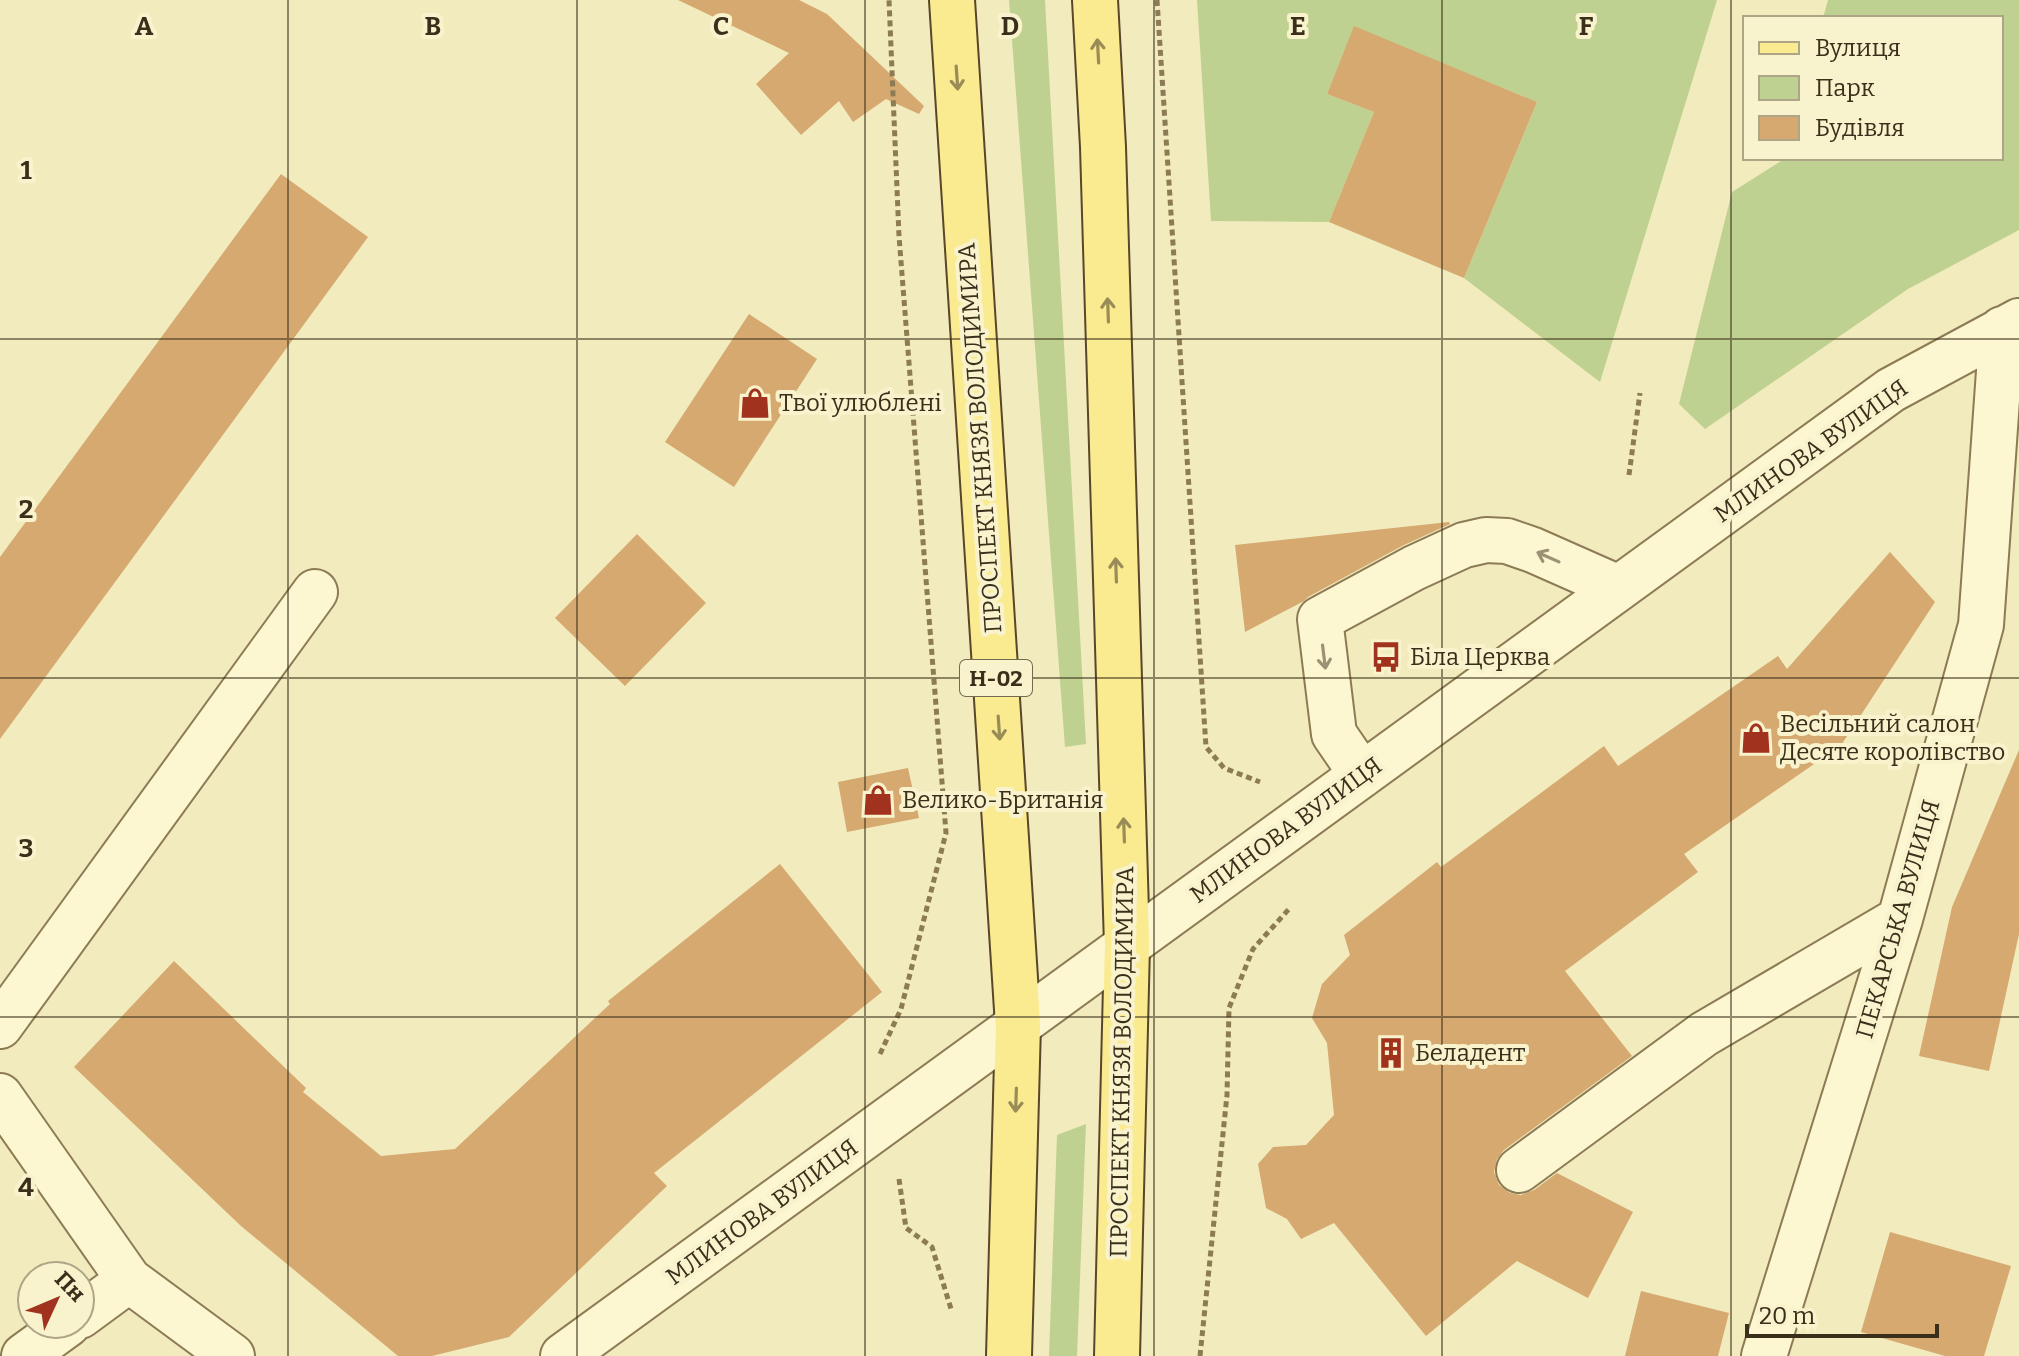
<svg xmlns="http://www.w3.org/2000/svg" width="2019" height="1356" font-family="Bitter,serif">
<style>
.green{fill:#bfd190}
.building{fill:#d5a96f}
.lines{fill:none;stroke-linecap:round;stroke-linejoin:round}
.minor-casing{stroke:#8c7b54;stroke-width:48}
.major-casing{stroke:#594729;stroke-width:48}
.path{stroke:#8c7b54;stroke-width:5;stroke-dasharray:6 4;stroke-linecap:butt}
.minor{stroke:#fcf6d1;stroke-width:44}
.major{stroke:#faea90;stroke-width:44}
.oneway{stroke:#9a8c56}
.oneway2{stroke:#9b9276}
.grid{fill:none;stroke:#3a2f1b;stroke-width:2;stroke-opacity:0.55}
.labels{text-anchor:middle;dominant-baseline:central;stroke-width:8;stroke-linejoin:round;paint-order:stroke}
.shield{fill:#f9f3cd;stroke:#736a50;stroke-width:2}
.shield-label{font-size:22px;font-weight:bold;fill:#3a2f1b}
.poi-label{font-size:24px;fill:#3a2f1b;stroke:#f9f3cd;text-anchor:start}
.street-label{font-size:24px;fill:#3a2f1b;stroke:#f9f3cd}
.grid-label{font-size:26px;text-anchor:middle;font-weight:bold;fill:#3a2f1b;stroke:#f9f3cd;stroke-width:8;stroke-linejoin:round;paint-order:stroke}
</style>
<rect width="100%" height="100%" fill="#f2ebbd"/>
<path class="green" d="M1009,0h36l41,744 -21,3z
M1197,0h520l-117,382 -136,-104 73,-176 -183,-75 -27,67 47,18 -45,110 -118,-1z
M1828,0h191v230l-111,59 -203,140 -26,-25 53,-212 54,-34h215v-140h-178z
M1086,1124l-9,232h-28l8,-221z"/>
<path class="building" d="M678,0h121l28,14 97,92 -5,8 -33,-15 -33,23 -14,-21 -38,34 -45,-51 33,-31z
M1354,26l183,76 -73,176 -135,-56 45,-110 -47,-18z
M281,174l87,63 -368,502v-182z
M749,314l68,45 -83,128 -69,-45z
M1449,522l1,2 -48,22 -94,51 -4,4 -59,31 -10,-87z
M637,534l69,69 -81,83 -70,-68z
M1890,552l45,50 -99,151h-6l-146,101 14,18 -133,99 67,85 -128,94 -7,9 -3,13 5,13 11,8 11,2 13,-5 23,-17 76,39 -45,86 -71,-37 -91,75 -92,-113 -33,16 -14,-20 -21,-11 -8,-44 15,-17 33,-2 28,-30 -7,-72 -15,-25 10,-34 28,-29 -6,-20 93,-73 4,5 163,-121 14,20 160,-110 9,13z
M2019,750v184l-30,137 -70,-15 33,-149z
M908,768l11,50 -72,14 -9,-50z
M780,864l102,128 -228,181 13,13 -158,151 -77,19h-34l-157,-130 -167,-159 100,-106 132,127 -3,4 78,64 74,-7 155,-145 -2,-3z
M1890,1232l121,34 -27,90h-39l-84,-24z
M1641,1291l88,22 -11,43h-93z"/>
<g class="lines">
<defs>
<path id="minor" d="M1362,775l-28,-41 -14,-115 94,-51 50,-23 22,-5 21,1 26,9 86,38
M0,1026l315,-434
M0,1096l129,184 103,76
M1519,1170l185,-136 196,-115
M80,1316l49,-36
M24,1356l44,-32
M563,1356l1328,-966 128,-69
M1764,1356l136,-437 81,-294 21,-296"/>
<path id="major" d="M952,0l66,1025 -9,331
M1095,0l8,147 24,798 -10,411"/>
</defs>
<use href="#minor" class="minor-casing"/>
<use href="#major" class="major-casing"/>
<path class="path" d="M1157,0l49,747 18,21 36,14
M1629,475l11,-82
M880,1054l21,-45 45,-176 -47,-597 -10,-236
M899,1179l7,49 26,19 20,65
M1200,1356l27,-261 2,-87 24,-59 36,-40"/>
<use href="#minor" class="minor"/>
<use href="#major" class="major"/>
</g>
<defs><path id="oneway-shaft" d="M-6 0H5M1.5-3L5.5 0L1.5 3" fill="none" stroke-width="1.6" stroke-linecap="round" stroke-linejoin="round" transform="scale(2)"/></defs>
<g class="oneway">
<use href="#oneway-shaft" transform="translate(1098 51) rotate(-93)"/>
<use href="#oneway-shaft" transform="translate(957 78) rotate(86)"/>
<use href="#oneway-shaft" transform="translate(1108 310) rotate(-92)"/>
<use href="#oneway-shaft" transform="translate(1116 570) rotate(-92)"/>
<use href="#oneway-shaft" transform="translate(999 728) rotate(86)"/>
<use href="#oneway-shaft" transform="translate(1124 830) rotate(-92)"/>
<use href="#oneway-shaft" transform="translate(1016 1100) rotate(92)"/>
</g>
<g class="oneway2">
<use href="#oneway-shaft" transform="translate(1548 557) rotate(-156)"/>
<use href="#oneway-shaft" transform="translate(1324 657) rotate(83)"/>
</g>
<path class="grid" d="M288,0v1356M577,0v1356M865,0v1356M1154,0v1356M1442,0v1356M1731,0v1356M0,339h2019M0,678h2019M0,1017h2019"/>
<defs>
<symbol id="shop-bare" viewBox="-9 -9 18 18"><path d="M-5-2.5h2.3a2.7 3.5 0 0 1 5.4 0H5L5.5 6h-11ZM-1.5-2.5h3a1.5 2.3 0 0 0-3 0Z" fill="#a1321e" stroke="#f9f3cd" stroke-width="2.5" paint-order="stroke"/></symbol>
<symbol id="bus-bare" viewBox="-9 -9 18 18"><path d="M-5-6H5V4H4V6H2V4H-2V6H-4V4H-5ZM-3.5-4V0h7V-4ZM-3.5 1.2v1.5H-2V1.2ZM2 1.2v1.5H3.5V1.2Z" fill="#a1321e" stroke="#f9f3cd" stroke-width="2.5" paint-order="stroke"/></symbol>
<symbol id="building-bare" viewBox="-9 -9 18 18"><path d="M-4-6H4V6H1V3H-1V6H-4ZM-2.5-4.3h1.7v1.8h-1.7ZM.8-4.3h1.7v1.8H.8ZM-2.5-1h1.7V.8h-1.7ZM.8-1h1.7V.8H.8Z" fill="#a1321e" stroke="#f9f3cd" stroke-width="2.5" paint-order="stroke"/></symbol>
</defs>
<g fill-rule="evenodd">
<use href="#shop-bare" x="733" y="381" width="44" height="44"/>
<use href="#bus-bare" x="1364" y="635" width="44" height="44"/>
<use href="#shop-bare" x="1734" y="716" width="44" height="44"/>
<use href="#shop-bare" x="856" y="778" width="44" height="44"/>
<use href="#building-bare" x="1369" y="1031" width="44" height="44"/>
</g>
<g class="labels">
<rect class="shield" x="960" y="660" width="72" height="36" rx="6"/>
<g class="shield-label">
<text x="996" y="678">Н-02</text>
</g>
<g class="poi-label">
<text x="779" y="403">Твої улюблені</text>
<text x="1410" y="657">Біла Церква</text>
<text x="1780" y="724">Весільний салон<tspan x="1780" dy="28">Десяте королівство</tspan></text>
<text x="902" y="800">Велико-Британія</text>
<text x="1415" y="1053">Беладент</text>
</g>
<g class="street-label">
<text transform="translate(980 438) rotate(-94)">ПРОСПЕКТ КНЯЗЯ ВОЛОДИМИРА</text>
<text transform="translate(1811 451) rotate(-35)">МЛИНОВА ВУЛИЦЯ</text>
<text transform="translate(1286 830) rotate(-36)">МЛИНОВА ВУЛИЦЯ</text>
<text transform="translate(1898 919) rotate(-74)">ПЕКАРСЬКА ВУЛИЦЯ</text>
<text transform="translate(1122 1062) rotate(-89)">ПРОСПЕКТ КНЯЗЯ ВОЛОДИМИРА</text>
<text transform="translate(762 1212) rotate(-36)">МЛИНОВА ВУЛИЦЯ</text>
</g>
</g>
<g class="grid-label">
<text x="144" y="35">A</text>
<text x="433" y="35">B</text>
<text x="721" y="35">C</text>
<text x="1010" y="35">D</text>
<text x="1298" y="35">E</text>
<text x="1586" y="35">F</text>
<text x="26" y="179">1</text>
<text x="26" y="518">2</text>
<text x="26" y="857">3</text>
<text x="26" y="1196">4</text>
</g>
<rect x="1743" y="16" width="260" height="144" fill="#f9f3cd" stroke="#ada586" stroke-width="2"/>
<rect x="1759" y="42" width="40" height="12" fill="#faea90" stroke="#ada586" stroke-width="2"/>
<text x="1815" y="56" font-size="24" fill="#3a2f1b">Вулиця</text>
<rect x="1759" y="76" width="40" height="24" fill="#bfd190" stroke="#ada586" stroke-width="2"/>
<text x="1815" y="96" font-size="24" fill="#3a2f1b">Парк</text>
<rect x="1759" y="116" width="40" height="24" fill="#d5a96f" stroke="#ada586" stroke-width="2"/>
<text x="1815" y="136" font-size="24" fill="#3a2f1b">Будівля</text>
<g transform="translate(56 1300) rotate(46)"><circle r="38" fill="#f9f3cd" stroke="#ada586" stroke-width="2"/>
<path d="M0-6L14 30L0 20L-14 30Z" fill="#a1321e"/>
<text y="-12" font-size="22" font-weight="bold" text-anchor="middle" fill="#3a2f1b">Пн</text>
</g>
<path d="M1747 1324v12h190v-12" fill="none" stroke="#3a2f1b" stroke-width="4"/>
<text x="1759" y="1324" font-size="24" fill="#3a2f1b" stroke="#f9f3cd" stroke-width="6" paint-order="stroke">20 m</text>
</svg>
